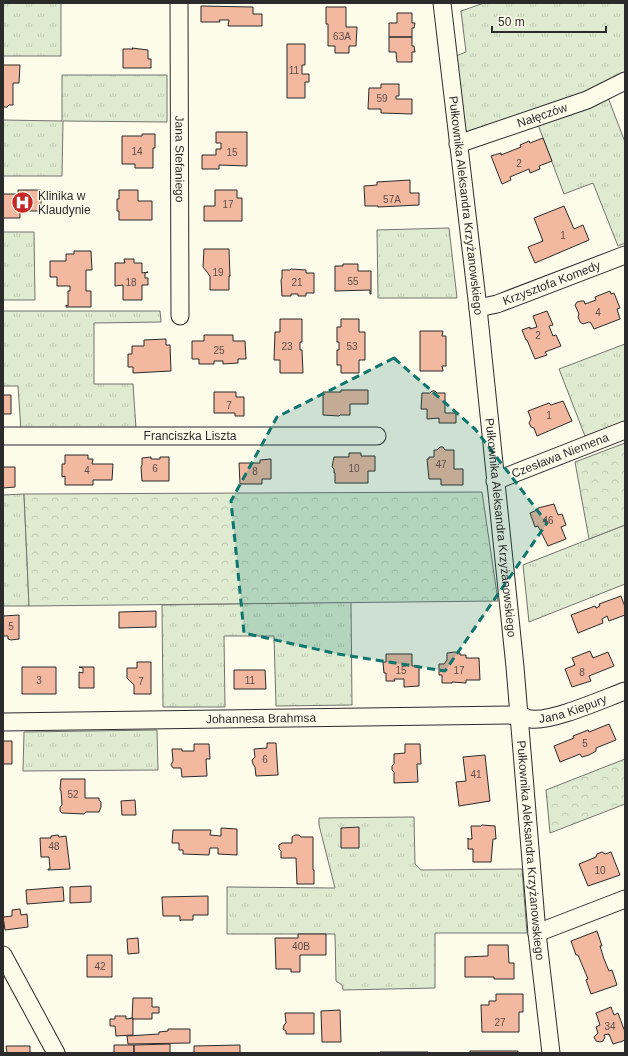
<svg xmlns="http://www.w3.org/2000/svg" width="628" height="1056" font-family="Helvetica,sans-serif">
<style>
.grass{fill:url(#grass-tufts);stroke:#74746e}
.forest{fill:url(#forest-crowns);stroke:#74746e}
.building{fill:#f2b8a0;stroke:#2b2b2b}
.lines{fill:none;stroke-linecap:round;stroke-linejoin:round}
.minor-casing{stroke:#2b2b2b;stroke-width:19}
.minor{stroke:#fdfbea;stroke-width:17}
.marked{fill:#0f766e;fill-opacity:0.2;stroke:#0f766e;stroke-width:3;stroke-dasharray:8 5;stroke-linejoin:round}
.labels{text-anchor:middle;dominant-baseline:central;stroke-width:3;stroke-linejoin:round;paint-order:stroke}
.number-label{font-size:10px;fill:#5d4e48}
.street-label{font-size:12px;fill:#2b2b2b;stroke:#fdfbea}
.poi-label{font-size:12px;fill:#2b2b2b;stroke:#fdfbea;text-anchor:start}
</style>
<defs>
<pattern id="grass-tufts" width="24" height="20" patternUnits="userSpaceOnUse"><rect width="24" height="20" fill="#deebd1"/><path d="M3 7l-1-3M5 7V3M7 7l1-3M15 17l-1-3M17 17v-4M19 17l1-3" fill="none" stroke="#bfcab4"/></pattern>
<pattern id="forest-crowns" width="20" height="18" patternUnits="userSpaceOnUse"><rect width="20" height="18" fill="#deebd1"/><path d="M2 6a3 3 0 1 1 6 0M12 15a3 3 0 1 1 6 0" fill="none" stroke="#bfcab4"/></pattern>
</defs>
<rect width="100%" height="100%" fill="#fdfbea"/>
<path class="grass" d="M3,3h58v53h-58z
M484,3h141v76l-151,53h-7l-3,-4 -8,-72 10,-4 -5,-41z
M62,75h105v47l-104,-1 -1,55h-59v-56l59,1z
M607,95l18,47v101l-7,3 -25,-63 -29,11 -27,-72z
M449,228l8,70h-79l-1,-68z
M3,232h31l1,68h-32z
M3,311h157l1,11 -67,1v61h39l3,45 -115,2 -3,-45h-15z
M625,344v77l-40,15 -26,-67z
M24,494l5,112h-26v-111z
M625,525v59l-96,38 -6,-57z
M351,602l1,103 -76,1 -2,-70h-50l1,71h-62l-1,-102z
M157,730l1,40 -135,1 1,-39z
M414,817l1,47 6,6 101,-1 5,64h-92v55l-92,2 -1,-5 -6,-4 -1,-47h-108v-47l108,1 -16,-63v-7z"/>
<path class="forest" d="M625,443v82l-36,14 -14,-77z
M482,492l16,109 -469,5 -5,-112z
M625,759v45l-75,29 -4,-43z"/>
<path class="building" d="M201,6l52,1v7h9v12h-34l1,-6h-10l1,2h-19z
M326,7h20v20h11l-1,19h-7v7h-14v-7h-7v-22h-2z
M397,13h15v10h3l-1,5h-2v9h-23v-14h8z
M389,37h23v9h2l1,6h-3v10h-15l-1,-10h-7z
M287,44h18v21h-3v9h7v8h-4v16h-18z
M132,48l16,2v9h3v9h-28v-19h10z
M3,65h17l-1,18h-6v22h-4l-2,2h-4z
M381,84h18v12h-3v3h16v15l-31,-1v-4h-13l1,-21h12z
M216,132h31v34l-28,-1v4h-17v-14h14v-6h5v-6h-5z
M142,134h13v14h-2v20h-18v-4h-13v-28h20z
M543,138l9,23 -13,5 1,3 -10,4 -1,-4 -19,8 1,3 -9,4 -11,-28 10,-3v2l20,-8 -1,-2 9,-4 1,2z
M410,180v13h9v12l-41,2v-1h-13l-1,-20 13,-1v-3z
M18,190h23v21h-21v7h-17v-24h15z
M119,190h19v11h14v19h-33v-9h-2v-12h2z
M215,190h22v8h5v23h-38v-15h11z
M564,206l10,23 9,-4 6,15 -54,23 -7,-16 15,-6 -9,-23z
M204,249h25l1,27h-1v14h-19v-14l-7,-9z
M74,251h17l1,19h-6v21h5v16h-25v-2l2,1v-15h2v-5h-13v-9h-7v-16h16v-7h8z
M124,259h10v4h8v10l6,-1 -3,1v5h3v7h-6v15h-19v-15l-8,1v-23h10z
M343,264h15v7h13v23h-1v-4l-35,1v-25h8z
M291,269l15,1v3h8v20h-8v3h-8v-2h-7v2h-9l-1,-16 1,-2v-8h8z
M610,291l1,3 3,-1 6,15 -3,1 3,10 -26,10 -3,-6 -2,-1 -6,2 -3,-2 -2,-5 1,-3 -4,-9 2,-3 4,-1h3l1,3 11,-4 -1,-3z
M547,311l6,14 -4,1 4,10 3,-1 5,11 -16,6 2,3 -12,4 -8,-19h-1l-4,-10 8,-3v2l7,-2 -4,-11z
M280,319h22v23h-2v8h2l1,23h-23v-13h-6l1,-28h5z
M341,319h18v13h6v28h-6v13h-18v-8h-4v-15h2v-8h-2v-15h4z
M420,331h23l-1,5h4v30h-4l1,5h-23z
M204,335h29v6h12l1,18h-8v4l-15,1v-3h-9v3h-15v-5h-7v-18h12z
M166,339v6h4l1,26 -38,2v-6h-5v-13h4v-8h12v-6z
M341,390h27v14h-18v11h-10l-1,1 -16,-1v-23h18z
M432,391h3l2,2h8v20h11v10h-17v-5l-12,1v-10h-6l1,-16h8z
M214,392h22v5h8v19h-9v-3h-21z
M3,395h8v19h-8z
M563,401l9,20 -35,15 -3,-8 -3,-1 -2,-4 2,-4 -3,-8 21,-8 2,2z
M440,447h3l2,3h9v19h9v16h-22v-6h-12l-2,-20h2v-2h5v-7h3z
M349,453h12v3h14v15h-7v12h-33v-10h-1v-4l-2,-2 2,-10h15z
M65,455h23v4h5l-1,5h21l-1,16h-19v5h-28v-9l-3,1v-13h3z
M151,457v2h9v-2h9v24h-27l-1,-14 1,-2v-7z
M271,459v20h-9v5h-22l-1,-21h21v-3z
M3,467h12v20l-12,1z
M554,504l4,11 4,-1 4,11 -5,2 5,12 -18,7 -10,-20 -3,1 -5,-14 7,-3 1,-2z
M621,596l4,11v8l-16,6 -2,-5 -5,3 1,4 -25,10 -7,-18 24,-9 1,2 4,-2 -1,-2z
M156,611v16l-37,1v-16z
M19,615v24l-8,1 -3,-1v-3h-5v-20z
M590,651l3,7 15,-6 6,14 -25,10 2,5 -19,6 -7,-18 10,-4 -3,-7z
M455,652l5,1v2h6v3h13l1,22h-14v3l-14,-1v1h-10v-8h-3v-11h5l3,-4v-7z
M386,654h26v12h7v20l-15,1v-8h-10l1,2h-9v-8h-2l-1,-11h3z
M137,662h14v32h-17v-9l-7,-7v-10h10z
M22,667h34v27h-34z
M79,667h15v21h-15v-16l4,1v-5z
M234,670h31l1,19h-32z
M609,724l7,16 -20,8v3l-7,4 -7,2 -2,-3 -20,8 -6,-16 20,-8 -1,-2 15,-6 1,2z
M3,741h9v23h-9z
M267,743h9l2,32 -22,1 -1,-9 -2,-3 -1,-4 3,-3 -1,-8 13,-1z
M194,744h15l1,15h-4l1,17 -25,1 -1,-9h-8l-2,-3 2,-4 -1,-12h10v2h12z
M405,744h15l1,20h-4l1,18 -24,1v-11l-2,-2v-4l2,-2v-10l11,-1z
M485,755l5,46 -31,5 -3,-24 10,-1 -3,-24z
M61,779h24v19h14v2l2,2v5l-2,5h-13l-2,2 -22,-1 -2,-2v-4l2,-2 -1,-14 -1,-2z
M135,800l1,15h-14l-1,-14z
M482,825l13,1 1,13h-3l-2,23h-18v-13h-5v-11v1h4l-1,-13h10z
M359,827v21h-18v-20z
M221,828l16,1v26l-19,-1v-6h-8l-1,7 -26,-1v-4h-4v-7h-7l1,-13h38l-1,5 11,1z
M58,835l1,2 7,-1 4,33 -22,1v-1h2l-1,-12h-8l-1,-19h11v-2z
M295,835h4l2,2h12v33h1v14h-17l-1,-26h-15v-7l-2,-2v-4l3,-2h10v-6z
M602,852l3,2 6,-2 9,23 -32,11 -9,-22 17,-7 1,-3z
M91,886v16l-21,1v-16z
M63,887l1,14 -37,3 -1,-14z
M208,896v19h-15v5h-12l-1,1v-5h-17l-1,-19z
M20,909l1,6 6,-1 1,13 -23,3 -2,-13 9,-1v-6z
M597,931l5,15h-2l4,13 5,12 3,-1 5,15 -26,9 -5,-14 2,-1 -10,-24h-2l-5,-14z
M298,934h28v21h-26v17h-9v-3h-15l-1,-31h23z
M138,938l1,15 -11,1 -1,-15z
M488,945h20l1,18h5v16h-20v-2h-29v-20l23,-1z
M87,955h25v22h-25z
M496,994h27v18h-4v20h-37l-1,-27h8v-4h7z
M133,998h19v9h7v6h-7v6h-20z
M611,1007l3,8 4,-2 7,19v7l-2,2 -10,3 -4,-10 -5,1 1,2 -2,4 -3,1 -4,-1 -2,-4 4,-4 -2,-6 4,-2 -4,-12z
M340,1010l1,32h-19l-1,-31z
M285,1013h29v21h-28v-3l-3,-2 1,-4 2,-2z
M115,1016h11v3l7,-1v17l-17,1 -1,-10h-5v-7h5z
M168,1029h22v14l-62,1 -1,-8 32,-2v-2l9,-1z
M170,1044v9h-36v-8z
M114,1045h20v8h-20z
M240,1045v8h-46v-7z
M6,1046h24v7h-23z
M470,1051h48v2h-48z
M380,1052h48v1h-48z"/>
<g class="lines">
<defs>
<g id="minor">
<path id="s1" d="M179,3l1,313"/>
<path id="s2" d="M442,3l36,305 37,359 22,266 14,120"/>
<path id="s3" d="M458,144l129,-44 38,-19"/>
<path id="s4" d="M478,308l19,-4 128,-49"/>
<path id="s5" d="M3,436h374"/>
<path id="s6" d="M495,481l130,-51"/>
<path id="s7" d="M3,722l516,-7c4,1 8,4 12,4 21,3 72,-20 94,-28"/>
<path d="M537,933l88,-34"/>
<path d="M3,955l53,98"/>
</g>
</defs>
<use href="#minor" class="minor-casing"/>
<use href="#minor" class="minor"/>
</g>
<path class="marked" d="M394,358l81,71 72,94 -102,148 -107,-17 -94,-21 -13,-132 46,-84z"/>
<defs>
<symbol id="hospital-disc" viewBox="-11 -11 22 22"><circle r="9.5" fill="#c62828" stroke="#fdfbea"/><path d="M-5-5h3v3.5h4V-5h3V5h-3V1.5h-4V5h-3Z" fill="#fff"/></symbol>
</defs>
<g fill-rule="evenodd">
<use href="#hospital-disc" x="10" y="190" width="25" height="25"/>
</g>
<g class="labels">
<g class="number-label">
<text x="342" y="36">63A</text>
<text x="294" y="70">11</text>
<text x="382" y="98">59</text>
<text x="137" y="151">14</text>
<text x="232" y="152">15</text>
<text x="519" y="163">2</text>
<text x="392" y="199">57A</text>
<text x="228" y="204">17</text>
<text x="563" y="235">1</text>
<text x="218" y="272">19</text>
<text x="353" y="281">55</text>
<text x="131" y="282">18</text>
<text x="297" y="282">21</text>
<text x="598" y="312">4</text>
<text x="538" y="335">2</text>
<text x="287" y="346">23</text>
<text x="352" y="346">53</text>
<text x="219" y="350">25</text>
<text x="229" y="405">7</text>
<text x="549" y="415">1</text>
<text x="441" y="464">47</text>
<text x="155" y="468">6</text>
<text x="354" y="468">10</text>
<text x="87" y="470">4</text>
<text x="255" y="471">8</text>
<text x="548" y="520">46</text>
<text x="11" y="626">5</text>
<text x="401" y="670">15</text>
<text x="459" y="670">17</text>
<text x="582" y="672">8</text>
<text x="39" y="680">3</text>
<text x="250" y="680">11</text>
<text x="141" y="681">7</text>
<text x="585" y="743">5</text>
<text x="265" y="759">6</text>
<text x="476" y="774">41</text>
<text x="73" y="794">52</text>
<text x="54" y="846">48</text>
<text x="600" y="870">10</text>
<text x="301" y="946">40B</text>
<text x="100" y="966">42</text>
<text x="500" y="1022">27</text>
<text x="610" y="1026">34</text>
</g>
<g class="street-label">
<text stroke="none"><textPath href="#s3" startOffset="89">Nałęczów</textPath></text>
<text stroke="none"><textPath href="#s1" startOffset="156">Jana Stefaniego</textPath></text>
<text stroke="none"><textPath href="#s2" startOffset="204">Pułkownika Aleksandra Krzyżanowskiego</textPath></text>
<text stroke="none"><textPath href="#s4" startOffset="78">Krzysztofa Komedy</textPath></text>
<text stroke="none"><textPath href="#s5" startOffset="187">Franciszka Liszta</textPath></text>
<text stroke="none"><textPath href="#s6" startOffset="70">Czesława Niemena</textPath></text>
<text stroke="none"><textPath href="#s2" startOffset="528">Pułkownika Aleksandra Krzyżanowskiego</textPath></text>
<text stroke="none"><textPath href="#s7" startOffset="572">Jana Kiepury</textPath></text>
<text stroke="none"><textPath href="#s7" startOffset="258">Johannesa Brahmsa</textPath></text>
<text stroke="none"><textPath href="#s2" startOffset="852">Pułkownika Aleksandra Krzyżanowskiego</textPath></text>
</g>
<g class="poi-label">
<text x="38" y="196">Klinika w<tspan x="38" dy="14">Klaudynie</tspan></text>
</g>
</g>
<rect width="628" height="1056" fill="none" stroke="#2b2b2b" stroke-width="8"/>
<path d="M492 26v6h114v-6" fill="none" stroke="#2b2b2b" stroke-width="2"/>
<text x="498" y="26" font-size="12" fill="#2b2b2b" stroke="#fdfbea" stroke-width="3" paint-order="stroke">50 m</text>
</svg>
